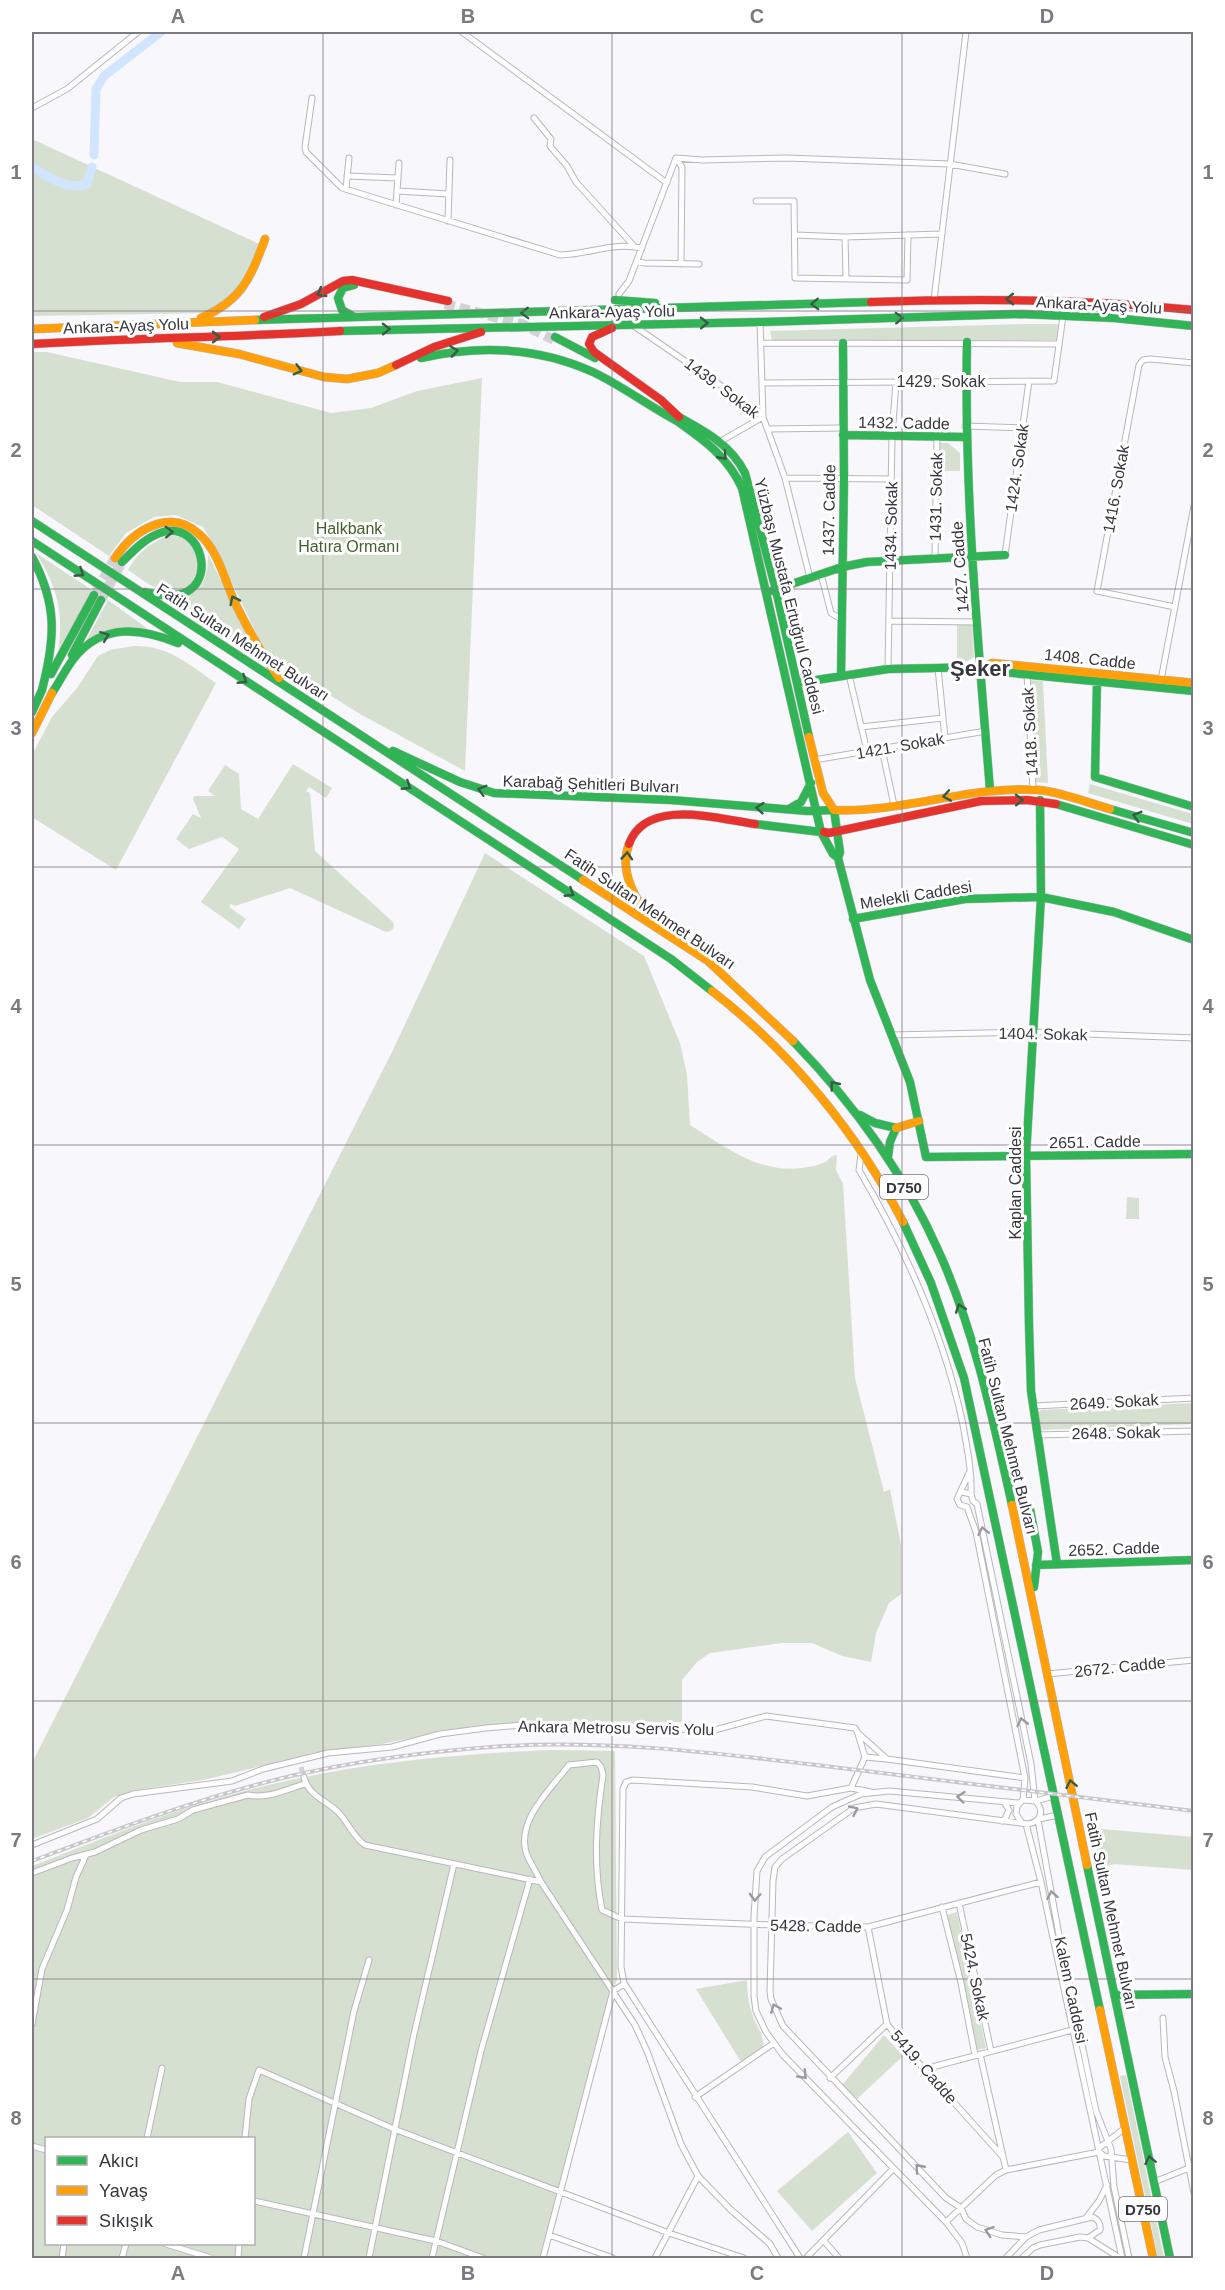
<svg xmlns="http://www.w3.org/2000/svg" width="1225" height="2290" font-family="Arial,sans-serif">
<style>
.green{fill:#d6e0d0;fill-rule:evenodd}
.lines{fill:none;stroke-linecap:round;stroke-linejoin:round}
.river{stroke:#d2e5fe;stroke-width:9}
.street-tunnel{stroke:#d2d1d6;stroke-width:5;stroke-dasharray:5 2.5;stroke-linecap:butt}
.highway-tunnel{stroke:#d2d1d6;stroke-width:10;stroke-dasharray:10 5;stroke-linecap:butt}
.street-casing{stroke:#b8b7bc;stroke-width:7}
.fast-casing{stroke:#b8b7bc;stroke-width:9}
.slow-casing{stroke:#b8b7bc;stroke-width:9}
.jam-casing{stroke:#b8b7bc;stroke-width:9}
.street{stroke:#fefeff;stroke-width:5}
.fast{stroke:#30b455;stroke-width:8}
.slow{stroke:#ff9f0a;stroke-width:8}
.jam{stroke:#e5322d;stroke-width:8}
.rail-casing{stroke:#c8c8ca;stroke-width:4}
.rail{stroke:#fff;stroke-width:1.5;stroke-dasharray:4.5;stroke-linecap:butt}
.oneway{stroke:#365c45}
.oneway2{stroke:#9c9a9e}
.grid{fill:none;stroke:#7c7a80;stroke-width:1.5;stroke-opacity:0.55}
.labels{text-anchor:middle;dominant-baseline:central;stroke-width:6;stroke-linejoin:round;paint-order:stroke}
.shield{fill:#fff;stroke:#747378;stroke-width:1.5}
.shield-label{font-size:15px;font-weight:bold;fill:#39373e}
.street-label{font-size:16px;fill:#39373e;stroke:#fff}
.park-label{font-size:16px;fill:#44602c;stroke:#fff}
.district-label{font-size:22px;font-weight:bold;fill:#39373e;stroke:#fff}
.neatline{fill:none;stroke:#7c7a80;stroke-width:2}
.grid-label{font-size:20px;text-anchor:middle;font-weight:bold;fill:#7c7a80}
</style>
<rect width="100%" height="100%" fill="#f8f7fc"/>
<path class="green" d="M32,139l227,105 -17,39 -18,21 -18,9 -174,3z
M1024,324h34l-1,16h-285l-2,-9z
M32,352h15l133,30h37l114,31 40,-5 46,-17 65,-13 -17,393 -105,-57 -93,-58 -51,-107 -13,-22 -27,-12 -22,2 -28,16 -17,23 -77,-51z
M939,443h9l12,10v18h-21z
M168,535l12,2 12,7 7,21 -8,20c-30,13 -39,1 -63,-15 9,-18 22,-26 40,-35z
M36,553l56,37 -34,63c6,-40 0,-65 -22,-100z
M208,554l50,101 -83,-54c27,-7 33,-21 33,-47z
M108,600l40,29 -18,-1 -48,20z
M957,623l15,2 2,32 -8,5h-9z
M133,646c35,-1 55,18 83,37l-100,187 -84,-53v-62l20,-38 25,-29 21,-32 12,-6z
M1030,680l13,1 5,102 -12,-1z
M293,764l39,24 -6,10 -17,-11 -3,4 4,2 5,58 78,71 1,5 -3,4 -5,1 -96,-44 -55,18 -4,-2 -2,3 17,12 -7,10 -38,-27 38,-53 -17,-12 -33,12 -13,-10 17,-25 8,4 -8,-19 1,-3h21l-7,-5 17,-26 14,9 2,35 17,10z
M1090,784l103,30v10l-105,-31z
M485,853l159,103 36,87 7,32 3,50c34,21 69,49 112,43 7,-1 18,-3 23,-6 5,-3 6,-6 12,-7l-1,15 7,14 12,194 29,114 6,-3 11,56v49l-12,9 -13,30 -5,29 -29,-6 -30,-13h-30l-72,10 -13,9 -15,18v42l-151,-1 -82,9 -67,14 -74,11 -105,25 -67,10 -22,7 -26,21 -56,21v-76l361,-713z
M1127,1197l12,1v21h-13z
M1193,1403v21l-150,6 -4,-3 -1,-14 3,-3z
M552,1750l63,1 2,228 -74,279h-511v-392c62,-24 124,-50 188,-68 108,-32 219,-44 332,-48zM46,2138h208v106h-208z
M1091,1828l102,9v33l-79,-6 -8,2 -9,-3z
M957,1912l29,136 -9,2 -30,-135z
M747,1980c0,10 1,21 4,30 3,13 14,25 12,37l-22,15 -45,-73z
M884,2035l19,21 -46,43 -15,-14z
M1126,2075l38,183h-6l-38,-182z
M848,2132l29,41 -65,58 -35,-40z"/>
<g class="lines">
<path class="river" d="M94,155l2,-66 8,-13 57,-44
M32,167c13,9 38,24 55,17l5,-17"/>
<path class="street-tunnel" d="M301,1767l3,10"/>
<path class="highway-tunnel" d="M445,304l77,20 32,16
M96,592l19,-34
M101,600l21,-38"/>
<defs>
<path id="street" d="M462,32l205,151
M312,98l-7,49 1,5 36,36 218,67c31,-1 50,-13 82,-7
M32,108l35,-19 71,-57
M534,118l17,21 -1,7 17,20 9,16 57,63
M676,158l26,2 85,-2 163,6 55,10
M676,158l6,9 -1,97
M347,176l51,2
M346,189l3,-31
M397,191l52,3
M756,201h38l1,77 112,2 1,-45
M396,205l3,-42
M448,221l2,-61
M795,235l50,2 96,-3
M845,237l1,42
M637,261l7,2 55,1
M619,294l10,-13 47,-123
M934,300l32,-268
M634,326l95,65 34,26 22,61 25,100
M761,343l298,1
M762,383l292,-2 9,-65
M965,426l57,2
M768,429l74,-1
M721,441l42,-24 -3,-95
M785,478l106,1
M1005,555l24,-174
M935,558l2,-121
M821,574l10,39 10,6
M1175,607l-78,-16 42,-226 4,-5 7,-1 44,4
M889,621l88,1
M938,668l7,70
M888,669l4,-233 4,-54
M1027,674l6,115
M849,675l18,76
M1161,680l33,-174
M861,727l82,-9
M882,749l12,56
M814,760l172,-29
M892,1035l141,-3 161,6
M861,1155l-2,15c47,80 85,164 104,255 4,23 9,46 8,69
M1034,1406l160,-8
M1038,1435l156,-4
M962,1492l9,2 2,7 4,3 54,260 4,37
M967,1507l9,25 49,246 -2,22
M967,1507l-7,-2 -3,-6 13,-28
M1047,1674l147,-14
M858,1734l7,23
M304,1777c4,18 21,23 33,34 11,10 15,25 28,34l176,37c-4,-10 -12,-20 -15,-30 -9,-33 25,-63 43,-87l28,-3 4,5 2,8c-7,46 -10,90 -1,135l20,9 150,6 96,2 173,-45
M851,1788l14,-31 21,2
M1036,1801l18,-5
M1039,1819l19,-4
M1038,1820l21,115 37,176 15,38 3,38 15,71
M1002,1821l3,-2 4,-9 -5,-8
M1022,1823l-6,-9 1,-8 6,-6 12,1c10,9 6,21 -7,23l-152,-20 -22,4 -72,51 -7,8 -2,14 -3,110 1,8 12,27 163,172 15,10 5,11 11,8 25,8 24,2
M1026,1824l15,58 81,376
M32,1845l65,-26 24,-21 12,-4 99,-13 31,-12 65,-16 64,-6 48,-13 46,-6 48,-4 31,3 67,-1 79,5 55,-15 89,12 3,5 29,26 138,19
M32,1873l40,-15 23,-6 46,-22 37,-11 15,-9 55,-15c21,4 38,-6 57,-11
M541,1882l94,143 12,26 34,93 17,32 32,33 40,35 8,14
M959,1903l32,148
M942,1907l19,76 14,72
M868,1927l19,97 35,43 81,90
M1163,2018l2,39 9,34 20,102
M32,2024l10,-55 25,-59 9,-33 10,-22
M980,2054l26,116
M922,2067l14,-1 136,-36
M830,2078l57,-54
M695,2097l79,-54
M147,2138l15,-70
M245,2138l4,-39 10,-29 135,59 275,104 75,25
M32,2146l14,4
M1099,2150v-2l26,-20
M1154,2182l40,-16
M254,2201l182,40 47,17
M1086,2218l13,-17 8,-16
M946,2222l50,-47 10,-5 93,-18 5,4 27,4
M549,2235l64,23
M824,2241l15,17
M166,2244l45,14
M62,2258l2,-14
M122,2258l4,-14
M238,2258l1,-14
M304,2258l50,-247 15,-51
M369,2258l45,-224 40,-170
M432,2258l49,-207 49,-172
M543,2258l70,-267 11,-7
M655,2258l43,-82
M800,2258l-176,-275 -3,-16 2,-178 3,-7 6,-2 120,7 55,9 44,-8 20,4
M806,2258l87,-89
M967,2258l-5,-15 -16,-21 -163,-167 -17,-23 -10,-21 -2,-15v-80l3,-45 8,-14 67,-50 29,-13 28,-3 130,12
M1006,2258l20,-21 13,-7 53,-13c6,2 9,7 8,13l-12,8
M1022,2258l11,-10 7,-3 40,-8 8,1 32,20"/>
<path id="fast" d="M354,285l-11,3 -5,10 4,12 12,7
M615,300l40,3
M255,320l616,-18
M340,331l420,-9 261,-8 93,4 80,8
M555,337l40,21
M967,342c-3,150 11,299 23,448
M421,358c58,-13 117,-11 172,14 29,14 56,34 84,49
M679,417c27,15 52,28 66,56l31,117 33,147
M677,421c27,19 51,36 65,67l79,344h3
M843,435l123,2
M32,521l551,359
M32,541l639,418 41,32
M32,557c26,48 23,82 10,133
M122,562c12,-12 24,-25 41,-30 40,-11 56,57 13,63 -10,2 -21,-1 -32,-3
M771,591l71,-24 25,-5 138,-7
M72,655l29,-55
M51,674l43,-79
M841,676l3,-197 -1,-136
M1097,681l-2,96 99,30
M797,683l91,-14 98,-2 6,4 202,20
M52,693c8,-12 14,-25 23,-36 28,-34 66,-29 103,-14
M32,712l10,-22
M393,751l67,31 34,11 177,7 136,11 27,-1 6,42 -2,6 -5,-4 -12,-22 -66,-8
M1040,800l1,97 -15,259 3,169 2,66 26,173
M1056,804l138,41
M789,809l12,-7 10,-19
M1110,809l84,24
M838,858l32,122 40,102 16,75 268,-3
M853,919l112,-20 76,-2 73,15 80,28
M793,1041c60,62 111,132 146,211 36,80 54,168 73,253
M860,1115l15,8 21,5 -6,14 -2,15
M903,1222l28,61 33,95 136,632
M1009,1481l21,28 8,43 -4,35
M1036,1565l158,-5
M1087,1865l83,393
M1116,1995l78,-1"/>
<path id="slow" d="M201,318c41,-18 49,-39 64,-79
M32,329l223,-9
M177,343l62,11 85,23 23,2 31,-6 18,-8
M115,558c18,-27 54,-51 84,-24 19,16 26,47 36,69 13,26 26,51 44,75
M986,667l6,-4 202,20
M32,733l20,-40
M809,737l14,56 11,17c69,3 136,-25 205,-20 22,2 50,13 71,19
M629,844c-11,29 8,58 25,79
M583,880l125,81 85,80
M712,991c79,61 146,143 191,231
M896,1128l23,-7
M1012,1505l75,360
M1100,2010l53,248"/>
<path id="jam" d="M871,302c108,-4 215,-3 323,8
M264,317l37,-13 42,-23 9,-1 96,21
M612,328l-20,9 -3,7 5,8 67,48 18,17
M32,344c103,-6 205,-7 308,-13
M396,365l38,-18 47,-15
M824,832l5,1 152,-32 46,-1 29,4
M629,844c17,-47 89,-25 126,-20"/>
</defs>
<use href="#street" class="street-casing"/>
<use href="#fast" class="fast-casing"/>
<use href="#slow" class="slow-casing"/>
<use href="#jam" class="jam-casing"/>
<use href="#street" class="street"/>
<use href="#fast" class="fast"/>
<use href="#slow" class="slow"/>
<use href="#jam" class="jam"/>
<defs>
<path id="rail" d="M32,1861c85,-32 170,-64 259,-85 65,-15 133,-24 200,-29 108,-8 218,5 325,18 126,15 252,31 378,46"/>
</defs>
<use href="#rail" class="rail-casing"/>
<use href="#rail" class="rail"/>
</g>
<defs><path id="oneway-chevron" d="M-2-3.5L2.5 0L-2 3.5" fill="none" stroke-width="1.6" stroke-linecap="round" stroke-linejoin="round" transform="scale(1.5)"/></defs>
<g class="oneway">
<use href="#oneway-chevron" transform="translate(321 293) rotate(149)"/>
<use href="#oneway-chevron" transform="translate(1010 299) rotate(179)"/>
<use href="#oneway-chevron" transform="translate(815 304) rotate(178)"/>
<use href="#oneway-chevron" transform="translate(525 313) rotate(178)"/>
<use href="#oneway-chevron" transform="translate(899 318) rotate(-2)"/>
<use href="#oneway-chevron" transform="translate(704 323) rotate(-1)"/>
<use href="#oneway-chevron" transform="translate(386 329) rotate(-1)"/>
<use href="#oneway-chevron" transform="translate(216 337) rotate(-1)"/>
<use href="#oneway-chevron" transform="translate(454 351) rotate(-8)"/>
<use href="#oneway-chevron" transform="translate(298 370) rotate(15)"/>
<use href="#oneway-chevron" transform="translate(723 456) rotate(48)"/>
<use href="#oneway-chevron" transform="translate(169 532) rotate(-2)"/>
<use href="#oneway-chevron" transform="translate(80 573) rotate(33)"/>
<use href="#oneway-chevron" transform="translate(234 600) rotate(-116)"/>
<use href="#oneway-chevron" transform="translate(105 636) rotate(-21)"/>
<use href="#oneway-chevron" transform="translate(243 680) rotate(33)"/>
<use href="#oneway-chevron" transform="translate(407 786) rotate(33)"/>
<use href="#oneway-chevron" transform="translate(482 790) rotate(-164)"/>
<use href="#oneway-chevron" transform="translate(947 796) rotate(170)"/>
<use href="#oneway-chevron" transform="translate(1019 800) rotate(-1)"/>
<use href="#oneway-chevron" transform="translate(760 808) rotate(-175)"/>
<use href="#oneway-chevron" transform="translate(1137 816) rotate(-164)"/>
<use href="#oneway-chevron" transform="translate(627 856) rotate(-86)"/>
<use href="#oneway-chevron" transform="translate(570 893) rotate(33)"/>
<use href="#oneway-chevron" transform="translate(834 1085) rotate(-129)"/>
<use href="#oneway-chevron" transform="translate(960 1308) rotate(-110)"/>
<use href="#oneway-chevron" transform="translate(1071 1784) rotate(-102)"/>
<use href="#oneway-chevron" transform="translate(1150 2160) rotate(-102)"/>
</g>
<g class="oneway2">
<use href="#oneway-chevron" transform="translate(983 1531) rotate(-102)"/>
<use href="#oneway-chevron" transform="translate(1022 1722) rotate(-103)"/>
<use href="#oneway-chevron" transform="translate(961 1797) rotate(-174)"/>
<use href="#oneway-chevron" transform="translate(854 1810) rotate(-25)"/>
<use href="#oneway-chevron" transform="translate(1052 1895) rotate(-100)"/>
<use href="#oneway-chevron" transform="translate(755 1897) rotate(93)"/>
<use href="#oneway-chevron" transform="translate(775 2008) rotate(-113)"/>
<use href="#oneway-chevron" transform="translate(803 2075) rotate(46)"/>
<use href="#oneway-chevron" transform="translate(919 2168) rotate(-132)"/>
<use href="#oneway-chevron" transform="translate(989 2231) rotate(-161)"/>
</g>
<path class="grid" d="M323,32v2226M612,32v2226M902,32v2226M32,311h1162M32,589h1162M32,867h1162M32,1145h1162M32,1423h1162M32,1701h1162M32,1979h1162"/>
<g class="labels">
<g class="shield">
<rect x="880" y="1175" width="48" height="24" rx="4.5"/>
<rect x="1119" y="2197" width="48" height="24" rx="4.5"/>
</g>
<g class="shield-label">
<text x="904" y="1187">D750</text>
<text x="1143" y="2209">D750</text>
</g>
<g class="street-label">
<text transform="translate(1099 305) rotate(3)">Ankara-Ayaş Yolu</text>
<text transform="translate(612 312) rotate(-1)">Ankara-Ayaş Yolu</text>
<text transform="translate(126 326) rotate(-2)">Ankara-Ayaş Yolu</text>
<text x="941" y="381">1429. Sokak</text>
<text transform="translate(722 388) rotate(37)">1439. Sokak</text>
<text transform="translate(904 423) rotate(1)">1432. Cadde</text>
<text transform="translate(1017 468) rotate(-82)">1424. Sokak</text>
<text transform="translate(1116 489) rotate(-80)">1416. Sokak</text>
<text transform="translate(936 497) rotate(-89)">1431. Sokak</text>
<text transform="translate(829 510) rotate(-89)">1437. Cadde</text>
<text transform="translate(891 526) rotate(-89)">1434. Sokak</text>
<text transform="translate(960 567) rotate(-94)">1427. Cadde</text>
<text transform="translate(789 596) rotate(76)">Yüzbaşı Mustafa Ertuğrul Caddesi</text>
<text transform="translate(243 642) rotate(33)">Fatih Sultan Mehmet Bulvarı</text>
<text transform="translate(1090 659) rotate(6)">1408. Cadde</text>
<text transform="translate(1030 732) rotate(-93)">1418. Sokak</text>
<text transform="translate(900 746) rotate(-10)">1421. Sokak</text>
<text transform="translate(591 784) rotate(2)">Karabağ Şehitleri Bulvarı</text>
<text transform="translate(916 895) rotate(-9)">Melekli Caddesi</text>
<text transform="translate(650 909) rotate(34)">Fatih Sultan Mehmet Bulvarı</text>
<text transform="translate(1043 1034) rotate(1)">1404. Sokak</text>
<text transform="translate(1095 1142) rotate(-1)">2651. Cadde</text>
<text transform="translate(1015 1183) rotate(-90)">Kaplan Caddesi</text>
<text transform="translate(1114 1402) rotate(-3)">2649. Sokak</text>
<text transform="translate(1116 1433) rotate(-1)">2648. Sokak</text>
<text transform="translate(1008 1436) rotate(76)">Fatih Sultan Mehmet Bulvarı</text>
<text transform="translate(1114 1549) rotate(-2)">2652. Cadde</text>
<text transform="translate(1120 1667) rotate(-6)">2672. Cadde</text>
<text transform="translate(616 1728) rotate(1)">Ankara Metrosu Servis Yolu</text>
<text transform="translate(1111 1911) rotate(78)">Fatih Sultan Mehmet Bulvarı</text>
<text transform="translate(816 1926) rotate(1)">5428. Cadde</text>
<text transform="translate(975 1977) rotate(78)">5424. Sokak</text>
<text transform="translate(1071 1990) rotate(78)">Kalem Caddesi</text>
<text transform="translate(924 2067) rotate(49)">5419. Cadde</text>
</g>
<g class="park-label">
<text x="349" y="528">Halkbank<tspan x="349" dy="18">Hatıra Ormanı</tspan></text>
</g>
<g class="district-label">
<text x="980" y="668">Şeker</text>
</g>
</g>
<rect width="1225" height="2290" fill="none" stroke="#ffffff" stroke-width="66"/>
<rect x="45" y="2137" width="210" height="108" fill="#ffffff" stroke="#b0afb2" stroke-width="1.5"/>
<rect x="57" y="2156" width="30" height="9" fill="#30b455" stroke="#b0afb2" stroke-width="1.5"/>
<text x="99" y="2167" font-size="18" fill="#39373e">Akıcı</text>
<rect x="57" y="2186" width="30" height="9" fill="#ff9f0a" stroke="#b0afb2" stroke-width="1.5"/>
<text x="99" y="2197" font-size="18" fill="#39373e">Yavaş</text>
<rect x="57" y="2216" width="30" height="9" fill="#e5322d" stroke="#b0afb2" stroke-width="1.5"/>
<text x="99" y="2227" font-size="18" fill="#39373e">Sıkışık</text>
<rect x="33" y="33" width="1159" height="2224" class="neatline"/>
<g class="grid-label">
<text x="178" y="23">A</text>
<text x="468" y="23">B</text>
<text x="757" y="23">C</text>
<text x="1047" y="23">D</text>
<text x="16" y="179">1</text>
<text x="1208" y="179">1</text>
<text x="16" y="457">2</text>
<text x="1208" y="457">2</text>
<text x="16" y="735">3</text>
<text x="1208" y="735">3</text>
<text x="16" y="1013">4</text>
<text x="1208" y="1013">4</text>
<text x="16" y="1291">5</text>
<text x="1208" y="1291">5</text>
<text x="16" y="1569">6</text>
<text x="1208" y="1569">6</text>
<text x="16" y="1847">7</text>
<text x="1208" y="1847">7</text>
<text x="16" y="2125">8</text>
<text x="1208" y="2125">8</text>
<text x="178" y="2280">A</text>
<text x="468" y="2280">B</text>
<text x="757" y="2280">C</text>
<text x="1047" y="2280">D</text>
</g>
</svg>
